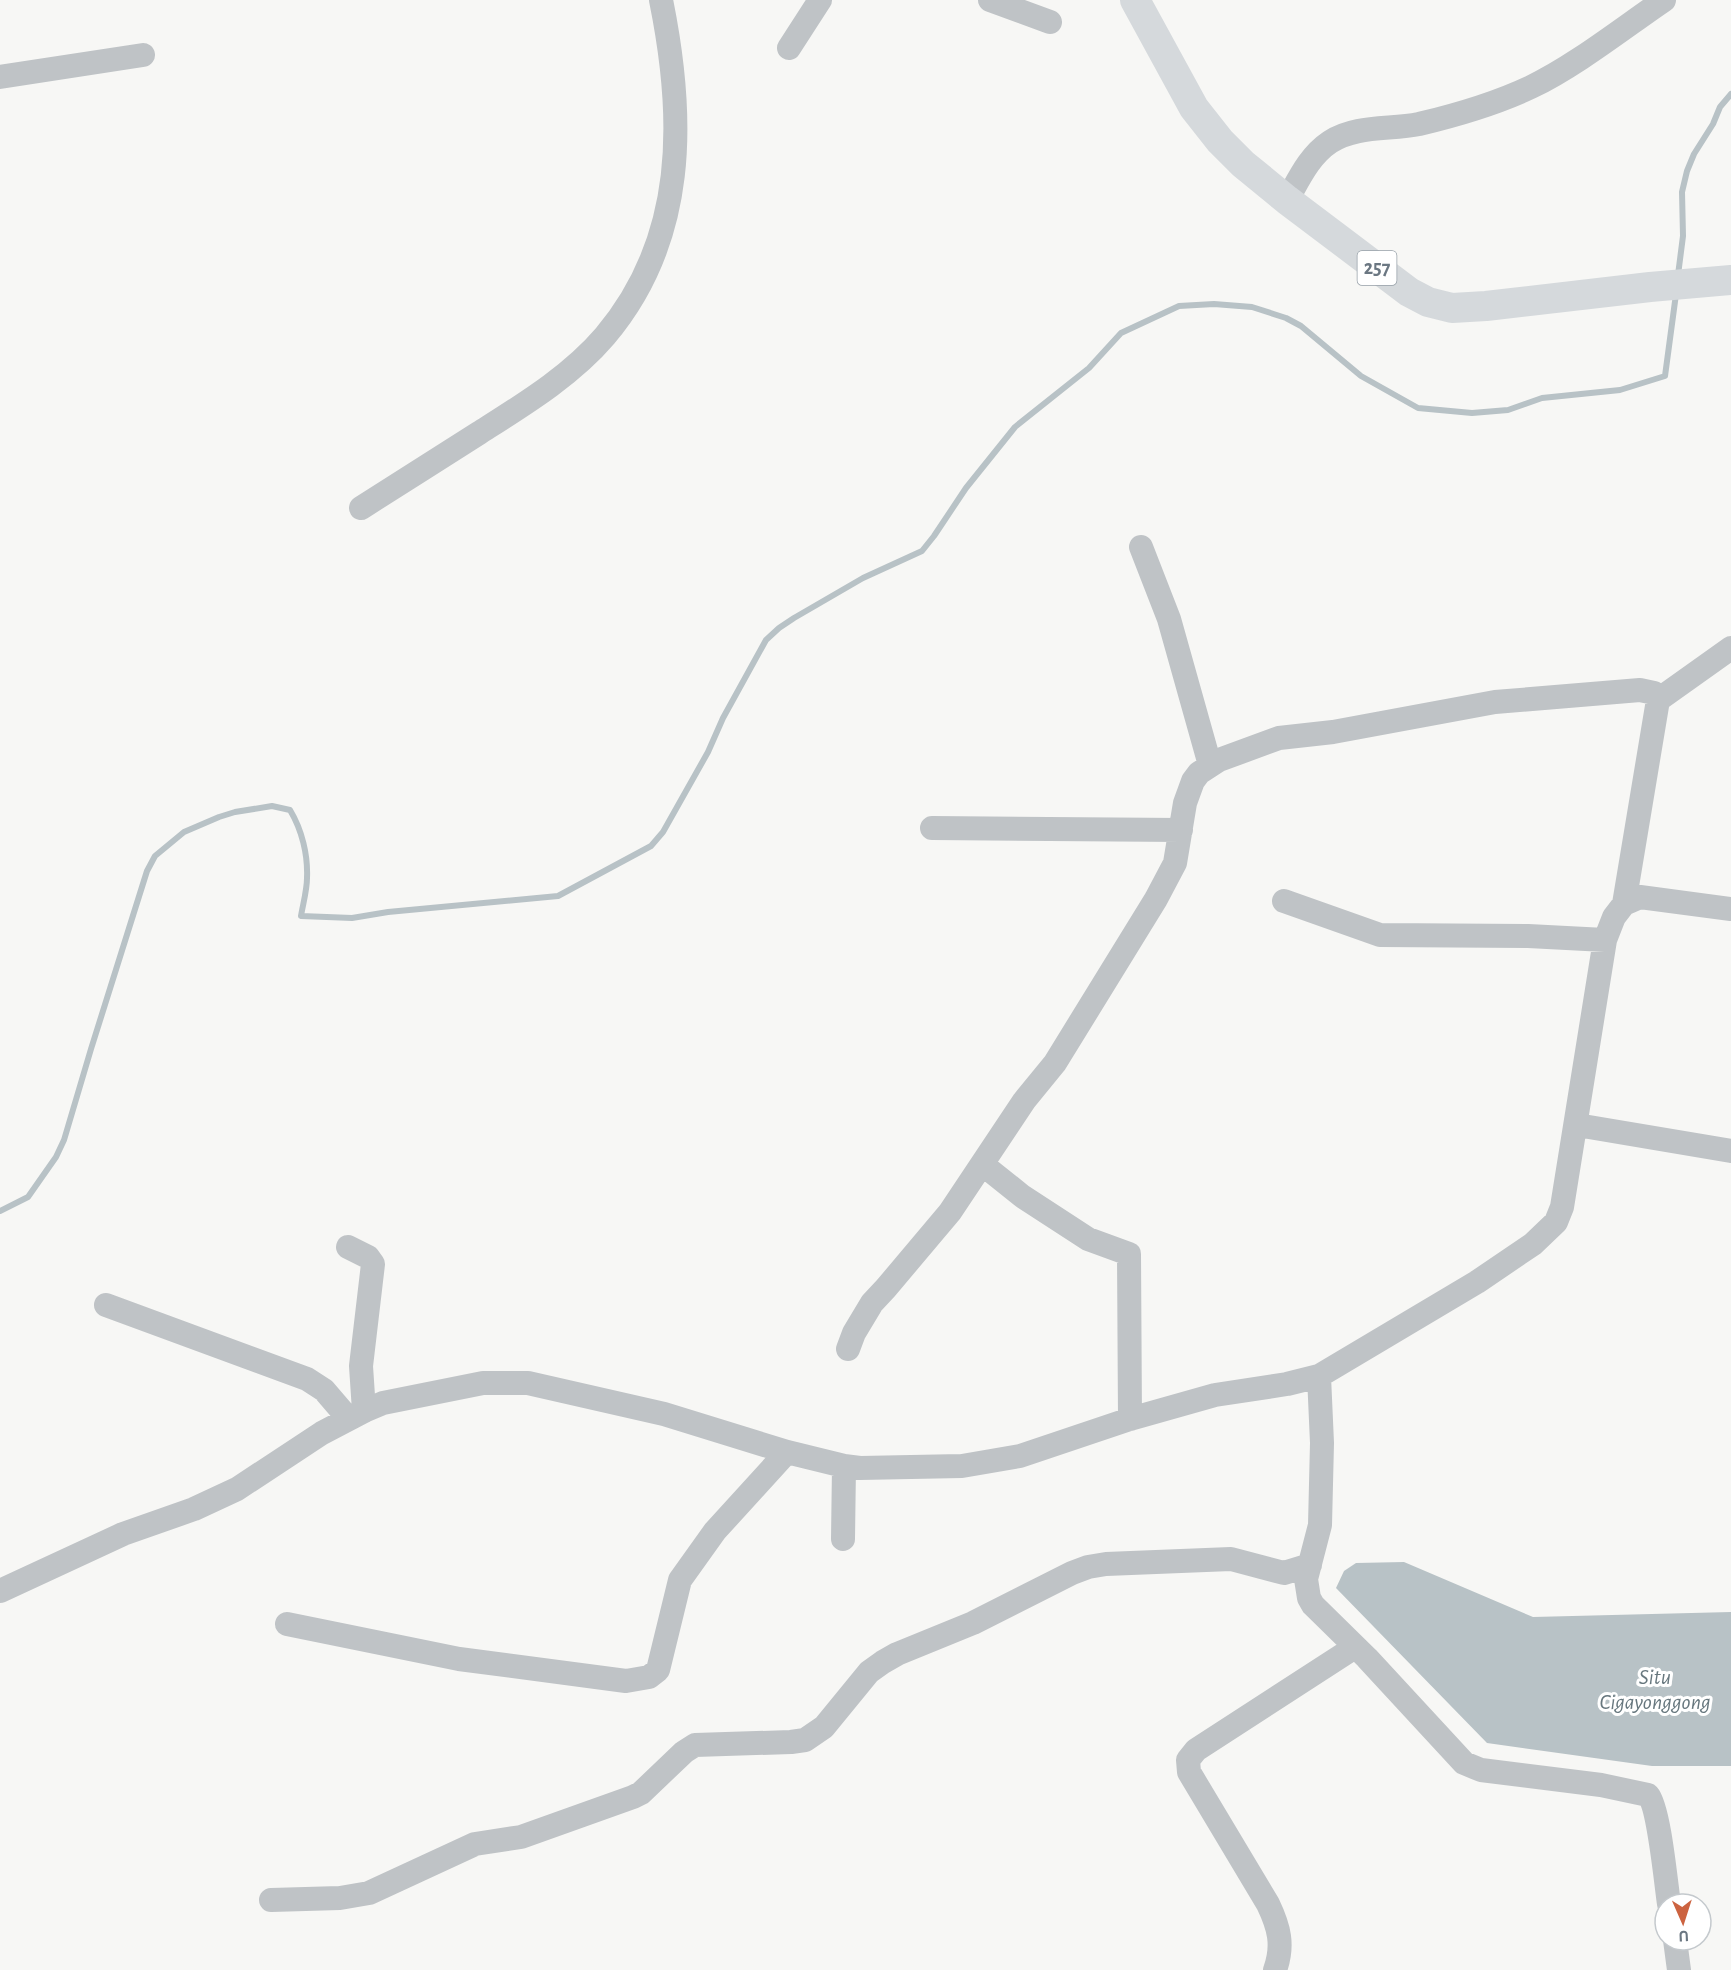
<svg xmlns="http://www.w3.org/2000/svg" width="1731" height="1970" font-family="'Alegreya Sans',sans-serif">
<style>
.water{fill:#b8c2c6}
.lines{fill:none;stroke-linecap:round;stroke-linejoin:round}
.stream{stroke:#b8c2c6;stroke-width:6}
.minor{stroke:#bfc3c6;stroke-width:24}
.major{stroke:#d5d9dc;stroke-width:30}
.labels{text-anchor:middle;dominant-baseline:central;stroke-width:6;stroke-linejoin:round;paint-order:stroke}
.shield{fill:#fff;stroke:#97a0a8;stroke-width:1.5}
.shield-label{font-size:20px;font-weight:bold;fill:#6b7782}
.water-label{font-size:22px;font-style:italic;fill:#67777e;stroke:#fff}
</style>
<rect width="100%" height="100%" fill="#f7f7f5"/>
<path class="water" d="M1404,1562l129,55 198,-5v154h-79l-165,-23 -151,-155 8,-17 12,-8z"/>
<g class="lines">
<path class="stream" d="M1678,275l5,-39 -1,-44 5,-21 7,-17 19,-30 7,-17 11,-13
M0,1211l28,-14 28,-40 8,-17 27,-91 56,-178 8,-15 29,-24 35,-15 16,-5 37,-6 18,4c12,20 18,45 17,68 0,12 -4,26 -6,38l51,2 36,-6 170,-16 93,-50 12,-14 45,-80 15,-34 43,-78 13,-12 15,-10 69,-40 59,-27 12,-15 32,-48 49,-61 74,-59 32,-35 58,-27 35,-2 38,3 34,11 15,8 60,50 57,32 54,5 36,-3 34,-12 78,-8 45,-14 11,-82"/>
<path class="minor" d="M990,0l60,22
M789,48l31,-48
M0,77l143,-22
M1287,200c12,-21 22,-44 43,-58 26,-17 60,-12 89,-18 38,-9 76,-20 112,-37 44,-21 92,-59 133,-87
M361,508c39,-25 79,-50 118,-75 44,-28 92,-57 126,-97 82,-97 80,-218 56,-336
M1141,547l28,72 41,146
M1658,700l73,-52
M932,828l249,2
M1284,901l96,34 148,1 77,4
M1577,1125l154,26
M982,1164l40,32 66,43 41,15 1,165
M348,1247l20,10 5,7 -12,102 3,45
M106,1305l201,74 17,11 24,28
M848,1349l6,-16 18,-30 14,-15 64,-76 74,-111 31,-38 101,-164 19,-36 10,-60 8,-22 6,-8 20,-13 60,-22 54,-6 162,-30 145,-12 14,3 4,7 -34,204
M1319,1376l3,67 -2,82 -14,54 3,19 4,7 54,53 97,105 17,7 120,15 47,10c11,12 18,89 21,109
M843,1539l1,-73
M0,1591l123,-57 71,-25 43,-20 85,-56 42,-22 19,-8 100,-20h45l136,31 123,38 57,14 16,2 102,-2 58,-10 110,-37 85,-24 72,-11 32,-8 158,-94 56,-38 23,-22 6,-15 43,-267 9,-23 10,-13 16,-7 91,12
M287,1624l172,35 167,22 23,-4 9,-7 22,-90 35,-49 72,-79
M271,1900l69,-2 29,-5 106,-49 46,-7 112,-40 8,-4 43,-41 11,-7 96,-3 14,-2 19,-13 45,-55 14,-10 14,-8 76,-31 99,-50 16,-6 18,-3 125,-5 53,14 26,-8
M1675,1940l4,30
M1275,1970c9,-25 4,-43 -7,-66l-79,-132 -1,-12 8,-10 159,-103"/>
<path class="major" d="M1135,0l59,108 26,33 23,23 44,36 122,92 19,10 24,6 34,-2 164,-19 81,-7"/>
</g>
<g class="labels">
<rect class="shield" x="1357.5" y="251" width="39" height="34" rx="4.5"/>
<g class="shield-label">
<text x="1377" y="268">257</text>
</g>
<g class="water-label">
<text x="1655" y="1677">Situ<tspan x="1655" dy="25">Cigayonggong</tspan></text>
</g>
</g>
<g transform="translate(1683 1922) rotate(177)"><circle r="28" fill="#ffffff" stroke="#c4c9cd" stroke-width="1.5"/>
<path d="M0-4.5L10 22L0 15L-10 22Z" fill="#cc6340"/>
<text y="-9" font-size="16" font-weight="bold" text-anchor="middle" fill="#6b7782">U</text>
</g>
</svg>
